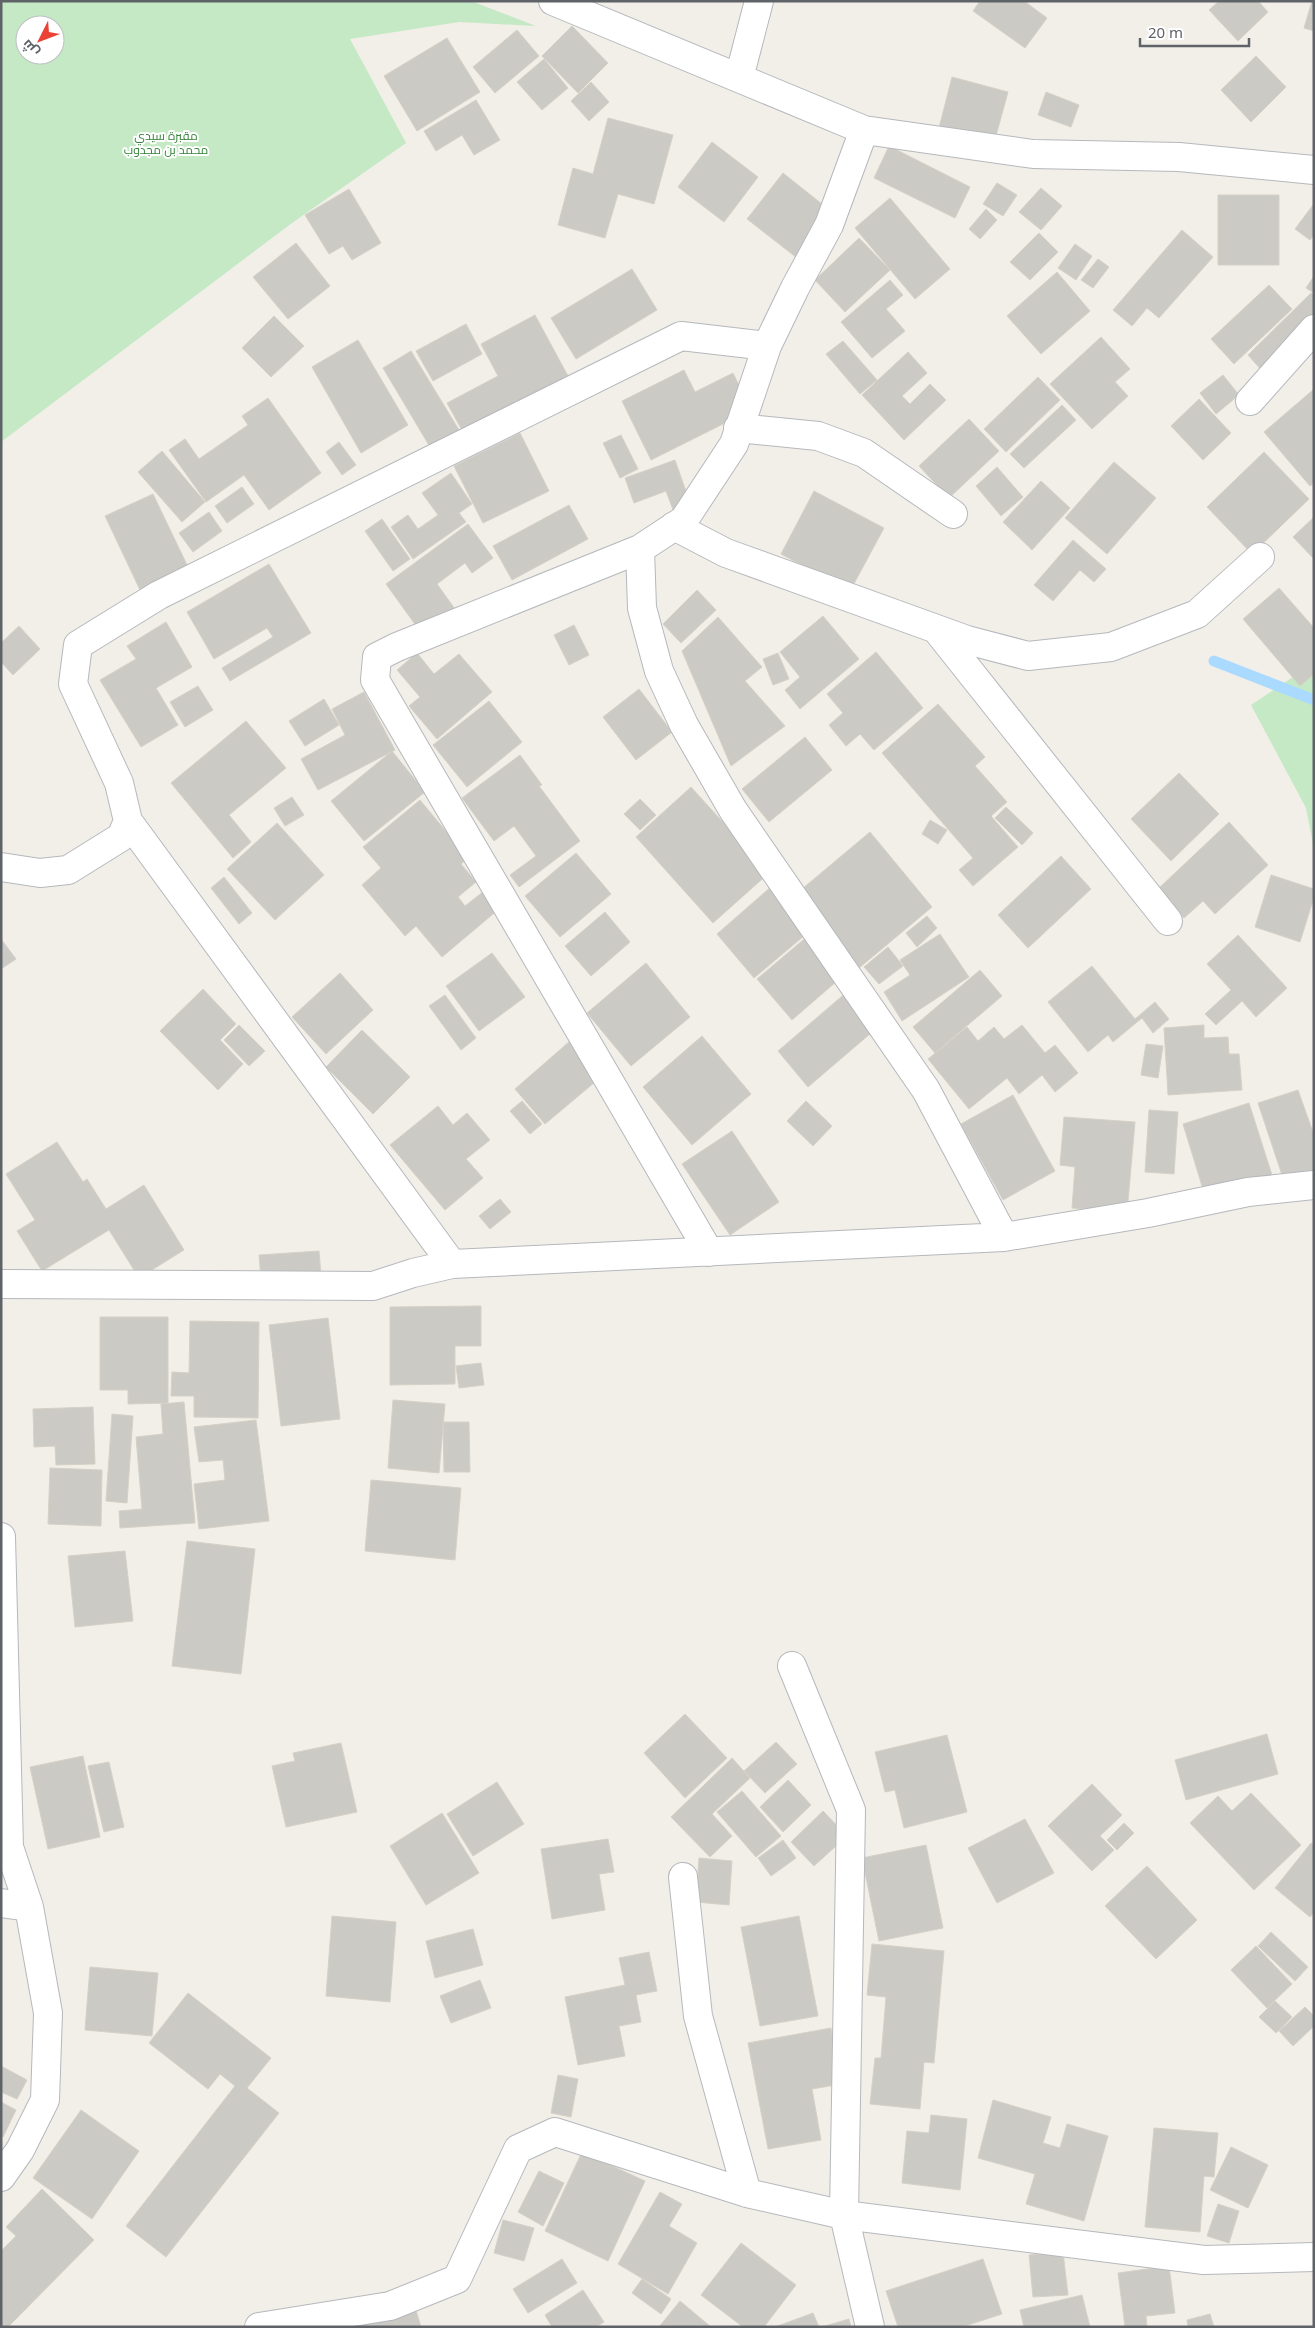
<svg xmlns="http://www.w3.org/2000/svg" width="1315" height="2328" font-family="'Noto Sans',Cairo,sans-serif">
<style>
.green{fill:#c5e8c5;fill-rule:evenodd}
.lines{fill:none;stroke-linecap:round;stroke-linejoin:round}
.stream{stroke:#aadaff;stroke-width:11}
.building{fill:#cccac5;stroke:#d6d1c6}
.minor-casing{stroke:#b5b8bc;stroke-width:30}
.minor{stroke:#fff;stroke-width:28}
.labels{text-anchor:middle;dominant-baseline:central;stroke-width:4;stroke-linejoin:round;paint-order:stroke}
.park-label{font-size:12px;fill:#348238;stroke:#fff}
</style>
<rect width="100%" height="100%" fill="#f1efe8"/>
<path class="green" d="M1,1h470l65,25 -77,-4 -109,17 56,104 -114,80 -291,219zM25,25h30v30h-30z
M1314,663v186l-8,-41 -55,-103z"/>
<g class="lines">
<path class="stream" d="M1214,661l100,39"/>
</g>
<path class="building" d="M980,1h44l23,17 -22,30 -52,-37z
M1219,1h39l10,11 -30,29 -29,-31z
M1312,1h2v30l-10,-3z
M572,26l36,37 -30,30 -36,-37z
M517,30l22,26 -44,37 -22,-26z
M447,38l33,54 -63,39 -33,-55z
M1256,56l30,31 -35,35 -30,-32z
M544,59l24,29 -26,22 -25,-28z
M952,77l56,15 -14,51 -55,-15z
M591,82l18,20 -20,19 -18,-20z
M1046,92l33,13 -8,22 -33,-12z
M476,100l24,40 -26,15 -12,-20 -26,16 -12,-20z
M608,118l65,17 -19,69 -36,-10 -13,44 -47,-13 15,-57 20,6z
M712,142l46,35 -34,45 -46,-35z
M889,146l81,41 -15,31 -81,-40z
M783,173l49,39 -35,46 -50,-39z
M997,183l20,12 -14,21 -20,-12z
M1041,188l21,18 -21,24 -22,-18z
M349,189l32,54 -29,17 -9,-14 -14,8 -24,-39z
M1218,195h61v70h-61z
M890,198l60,71 -35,30 -60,-71z
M1313,205l1,30 -4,5 -15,-11z
M986,209l11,11 -17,19 -11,-10z
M1182,230l31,27 -54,61 -12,-10 -15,18 -19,-16z
M1039,233l19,19 -28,28 -20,-18z
M859,238l31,32 -45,42 -30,-32z
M296,243l34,43 -42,33 -35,-42z
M1075,244l17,12 -16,24 -18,-12z
M1098,259l11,8 -16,21 -12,-8z
M632,269l25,41 -81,49 -25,-41z
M1057,272l33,39 -49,43 -34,-38z
M1314,276v17l-8,-5z
M890,280l13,15 -17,14 19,22 -33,27 -31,-36z
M1269,285l23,24 -58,55 -23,-25z
M1311,293l3,2v30l-50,48 -16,-18z
M535,315l33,61 -105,56 -16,-29 51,-27 -17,-32z
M274,316l30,30 -33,31 -29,-29z
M466,324l16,30 -49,27 -17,-30z
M1101,337l29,32 -15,13 13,14 -36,33 -42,-45z
M358,340l50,85 -47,28 -49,-86z
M843,341l34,39 -17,14 -34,-40z
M411,351l48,79 -29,17 -47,-79z
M908,352l19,21 -25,23 8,8 20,-20 16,16 -42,40 -42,-45z
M684,370l11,22 38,-19 18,37 -100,50 -29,-59z
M1223,375l16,20 -23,19 -16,-21z
M1038,377l22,23 -54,52 -22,-23z
M1314,389v94l-4,3 -46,-54z
M268,398l53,75 -52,37 -25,-35 -38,27 -37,-52 16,-11 14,20 49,-34 -6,-9z
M1199,399l32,34 -28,27 -32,-34z
M1062,405l14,15 -52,48 -14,-14z
M969,419l30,32 -50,47 -30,-32z
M520,433l29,58 -66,32 -29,-57z
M621,435l17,34 -18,9 -17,-35z
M339,442l17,23 -14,10 -16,-23z
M162,451l43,51 -23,20 -44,-50z
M1264,452l45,47 -57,55 -45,-47z
M675,460l18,51 -17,7 -10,-27 -32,12 -9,-25z
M1114,462l42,36 -49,56 -42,-36z
M997,467l26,30 -22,19 -25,-30z
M451,473l21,31 -13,9 7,9 -53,37 -22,-32 17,-12 10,14 20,-14 -16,-22z
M1041,481l29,27 -38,42 -29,-28z
M242,487l12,17 -27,19 -12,-17z
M814,491l70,37 -34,63 -69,-37z
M153,494l36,75 -48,23 -36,-76z
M569,505l19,34 -76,41 -19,-34z
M209,512l13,19 -29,21 -14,-19z
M1314,517v42l-21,-22z
M382,519l28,40 -17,12 -28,-40z
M468,524l25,34 -21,15 -7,-10 -28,21 18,25 -33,25 -36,-50z
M1073,540l33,29 -12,13 -14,-12 -27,31 -19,-16z
M269,564l42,69 -81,48 -8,-13 51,-31 -6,-9 -53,31 -27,-47z
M1279,588l35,40v46l-14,12 -57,-67z
M697,590l19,20 -35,33 -18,-19z
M823,616l36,43 -59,50 -15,-19 15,-13 -20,-25z
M718,617l44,50 -17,14 40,45 -54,40 -49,-115z
M166,622l26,45 -36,21 22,37 -37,22 -41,-67 36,-21 -9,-13z
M574,625l15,30 -20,10 -15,-30z
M19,626l21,23 -27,26 -12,-13v-19z
M876,652l47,56 -49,42 -14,-16 -14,12 -17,-21 14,-12 -16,-19z
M417,653l17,21 25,-20 33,38 -55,47 -28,-33 11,-9 -23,-27z
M778,653l11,26 -16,6 -10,-26z
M198,686l15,24 -28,17 -15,-25z
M639,689l33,43 -36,28 -33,-43z
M364,692l31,58 -77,40 -17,-31 44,-24 -13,-26z
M324,699l15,26 -34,21 -16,-25z
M489,701l33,41 -55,45 -34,-42z
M938,704l47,53 -10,9 32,36 -16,14 27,31 -45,39 -14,-16 14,-12 -91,-105z
M246,721l40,47 -57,47 22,27 -18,16 -62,-75z
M805,737l27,33 -63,52 -27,-33z
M392,751l33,41 -61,49 -33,-40z
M520,755l22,30 -3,1 41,55 -61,46 -9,-12 26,-19 -22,-30 -20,15 -32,-43z
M1179,773l40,41 -48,47 -40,-42z
M691,787l78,86 -56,50 -77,-86z
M292,797l12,18 -19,11 -11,-18z
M640,799l16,16 -16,15 -16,-16z
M420,800l48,58 -7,6 15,18 -18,15 7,9 19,-15 15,18 -57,48 -26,-31 -11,10 -43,-51 19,-17 -18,-21z
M1006,807l27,26 -11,12 -27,-27z
M930,820l17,10 -9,14 -16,-10z
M1229,822l39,43 -53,49 -12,-13 -19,17 -26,-29z
M277,823l47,52 -49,45 -48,-51z
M870,832l62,75 -73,61 -40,-49 4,-4 -21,-26z
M576,853l35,41 -51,43 -35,-41z
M1061,856l30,33 -63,59 -30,-33z
M1271,875l43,14v8l-14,45 -45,-15z
M224,877l28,36 -13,11 -28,-36z
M773,885l38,45 -57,48 -37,-44z
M605,912l25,30 -39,34 -26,-30z
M927,916l10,12 -20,19 -11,-14z
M940,934l29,43 -67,44 -18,-29 26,-17 -10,-15z
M809,935l35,40 -52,45 -35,-41z
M1238,935l49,53 -31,29 -14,-16 -26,24 -11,-11 26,-24 -24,-26z
M1,939l15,20 -15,10z
M888,947l15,19 -24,18 -15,-17z
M492,953l33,44 -46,34 -33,-45z
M646,963l44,54 -59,49 -44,-53z
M1092,966l43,53 20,-17 14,17 -16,14 -11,-15 -29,24 -5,-7 -20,17 -40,-50z
M980,970l22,26 -67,57 -22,-26z
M340,973l33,37 -47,44 -34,-37z
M203,989l33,35 -16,16 23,24 -25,26 -58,-59z
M848,991l30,36 -70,60 -30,-36z
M445,995l31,43 -15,12 -32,-44z
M239,1025l26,26 -16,15 -25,-26z
M1022,1025l23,28 10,-8 23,28 -23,19 -13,-17 -23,19 -12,-16 -38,31 -41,-50 39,-32 11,14 16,-14 10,12z
M1204,1025v13l24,-1 1,17h10l3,36 -74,5 -4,-67z
M362,1030l48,47 -37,37 -47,-47z
M702,1036l49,58 -59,51 -49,-58z
M570,1041l31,36 -56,47 -30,-35z
M1146,1044l17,2 -5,32 -17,-3z
M1298,1090l16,45v39l-29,10 -27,-81z
M1013,1095l42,76 -52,29 -42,-76z
M522,1101l20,23 -12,10 -20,-23z
M806,1101l26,25 -19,20 -26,-25z
M1249,1103l24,75 -67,21 -23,-75z
M438,1106l15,19 14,-12 23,27 -24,19 17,19 -38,32 -55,-65z
M1149,1110l29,2 -4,62 -29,-2z
M1064,1117l71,5 -8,91 -55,-5 3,-41 -15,-2z
M732,1131l47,71 -49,33 -48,-71z
M57,1142l26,40 4,-3 19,30 38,-24 40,65 -45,28 -30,-48 -67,41 -25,-40 18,-11 -29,-46z
M500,1199l11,13 -21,17 -11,-13z
M319,1251l2,24 -60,4 -2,-24z
M481,1306v40h-26v38l-65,1v-78z
M100,1317h68v86l-40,1v-14h-28z
M328,1318l12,101 -59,7 -12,-101z
M190,1321l69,1 -1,96 -64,-1v-21h-23l1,-24 17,1z
M481,1363l3,22 -25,3 -3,-22z
M393,1400l52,4 -6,69 -51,-5z
M184,1402l11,121 -75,5 -1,-17 23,-2 -6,-72 27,-3 -2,-30z
M93,1407l2,57 -39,1 -1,-19 -21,1 -1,-38z
M112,1414l21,2 -6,87 -21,-2z
M256,1420l13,101 -70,8 -5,-45 31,-4 -2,-20 -24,2 -5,-35z
M443,1422h26l1,50h-26z
M50,1468l52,2 -1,56 -53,-2z
M371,1480l90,8 -6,72 -90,-9z
M187,1541l68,8 -14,125 -69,-8z
M125,1551l8,70 -58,6 -7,-71z
M685,1714l42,44 -42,40 -41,-45z
M1267,1734l11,40 -92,26 -11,-40z
M947,1735l20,77 -63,16 -9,-38 -10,2 -10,-40z
M776,1742l21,22 -32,29 -21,-22z
M341,1743l16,69 -71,15 -14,-61 23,-5 -2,-8z
M83,1756l17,81 -52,12 -18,-82z
M732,1758l18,20 -38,36 20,22 -22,21 -39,-40z
M109,1762l15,65 -20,5 -16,-66z
M788,1780l23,25 -28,27 -23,-25z
M497,1782l27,42 -51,32 -26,-42z
M1092,1784l30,31 -22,21 14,14 -22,21 -44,-45z
M742,1791l39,45 -25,21 -39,-45z
M1251,1793l50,52 -47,45 -64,-67 28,-27 14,15z
M823,1811l24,25 -33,30 -23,-24z
M442,1813l37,60 -53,32 -36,-59z
M1025,1819l29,54 -57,30 -29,-55z
M1124,1823l10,10 -17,17 -10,-10z
M608,1839l6,33 -15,2 6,36 -53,9 -11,-70z
M783,1840l13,18 -25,18 -13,-18z
M1311,1843l3,2v67l-4,5 -35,-29z
M926,1845l17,83 -64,13 -17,-83z
M699,1858l33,3 -3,44 -33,-3z
M1147,1866l50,54 -41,39 -51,-53z
M332,1916l64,6 -6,80 -64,-6z
M799,1916l19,100 -58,10 -19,-99z
M473,1929l10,36 -48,13 -9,-37z
M1271,1932l37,35 -13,14 -37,-35z
M872,1944l72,7 -10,112 -10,-1 -4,47 -50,-5 5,-46h6l5,-61 -19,-2z
M1256,1946l36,38 -25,24 -36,-38z
M649,1952l8,39 -21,4 5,27 -22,4 6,30 -47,9 -13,-68 60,-12 -6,-27z
M90,1967l68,6 -6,63 -67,-6z
M480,1980l11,28 -40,15 -11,-27z
M188,1993l83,65 -24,30 32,25 -113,144 -40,-31 109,-140 -15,-12 -12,15 -59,-46z
M1275,2001l17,16 -16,16 -17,-16z
M1305,2007l9,9v10l-21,20 -14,-15z
M831,2028l10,56 -29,5 9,51 -53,9 -20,-106z
M1,2066l26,14 -10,19 -16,-7z
M558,2075l20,4 -7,38 -20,-4z
M993,2100l58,17 -8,26 17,5 7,-24 41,12 -24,85 -58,-17 9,-30 -57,-16z
M1,2102l15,8 -13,27 -2,-1z
M81,2110l58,41 -47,68 -59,-41z
M931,2115l36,4 -7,71 -58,-7 5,-52 22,2z
M1154,2128l64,5 -4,44 -10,-1 -4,56 -55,-5z
M1231,2147l37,18 -20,43 -38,-18z
M582,2152l63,29 -37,80 -63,-30z
M539,2171l25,12 -21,43 -25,-14z
M42,2189l52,51 -86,87h-7v-76l15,-15 -10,-9z
M660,2192l22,12 -13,22 28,17 -29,51 -50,-30z
M1218,2204l21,7 -10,32 -22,-7z
M503,2220l31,8 -10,33 -30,-8z
M741,2243l55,42 -32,42h-21l-42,-32z
M1063,2252l5,43 -35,2 -4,-42z
M562,2259l15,24 -49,30 -15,-24z
M983,2259l19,55 -40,13h-64l-12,-36z
M1169,2266l6,47 -29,3 1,11h-22l-7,-54z
M642,2279l29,20 -10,15 -29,-21z
M583,2290l21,32 -8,5h-44l-7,-12z
M1082,2295l8,32h-66l-4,-17z
M680,2301l31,26h-52z
M415,2307l6,20h-63l-1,-2z
M813,2313l6,14h-44z
M1210,2314l4,13h-26l-1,-7z
M849,2319l2,8 -26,-1z"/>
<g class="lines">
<defs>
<path id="minor" d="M553,1l311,129 169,24 146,3 135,13
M739,78l20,-77
M1250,401l64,-72
M738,428l80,8 46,17 89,61
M674,526l52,27 241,87 61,16 83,-9 86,-33 63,-57
M640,549l2,59 17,63 25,54 49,85 193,280 78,147
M936,629l232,292
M128,821l324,443
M1,867l39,6 28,-3 53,-33 7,-16 -9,-38 -46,-99 5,-39 81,-50 522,-259 86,10 28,-58 34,-63 35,-95
M709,1252l-334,-572 2,-23 20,-10 243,-98 44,-29 50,-76 33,-98
M1,1284l372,2 40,-13 39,-9 552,-27 144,-24 100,-21 66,-7
M1,1537l8,310 20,60 19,106 -3,87 -25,50 -19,27
M792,1666l59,144 -7,405 26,112
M683,1877l15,139 49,177
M1,1903l28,4
M259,2327l131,-21 67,-27 61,-130 37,-17 192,61 97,22 360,45 110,-3"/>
</defs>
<use href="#minor" class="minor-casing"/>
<use href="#minor" class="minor"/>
</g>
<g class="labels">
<g class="park-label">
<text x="166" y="135">مقبرة سيدي<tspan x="166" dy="14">محمد بن مجدوب</tspan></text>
</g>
</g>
<rect width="1315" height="2328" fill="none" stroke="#5f6368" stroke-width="5"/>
<g transform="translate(40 40) rotate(228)"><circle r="24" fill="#ffffff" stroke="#bfc1c3"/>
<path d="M0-4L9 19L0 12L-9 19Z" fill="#ea4335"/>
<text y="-8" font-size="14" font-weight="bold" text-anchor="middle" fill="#5f6368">ش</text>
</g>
<path d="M1140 38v8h109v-8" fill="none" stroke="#5f6368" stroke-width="2.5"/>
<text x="1148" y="38" font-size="15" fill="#5f6368" stroke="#ffffff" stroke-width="4" paint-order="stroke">20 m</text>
</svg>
